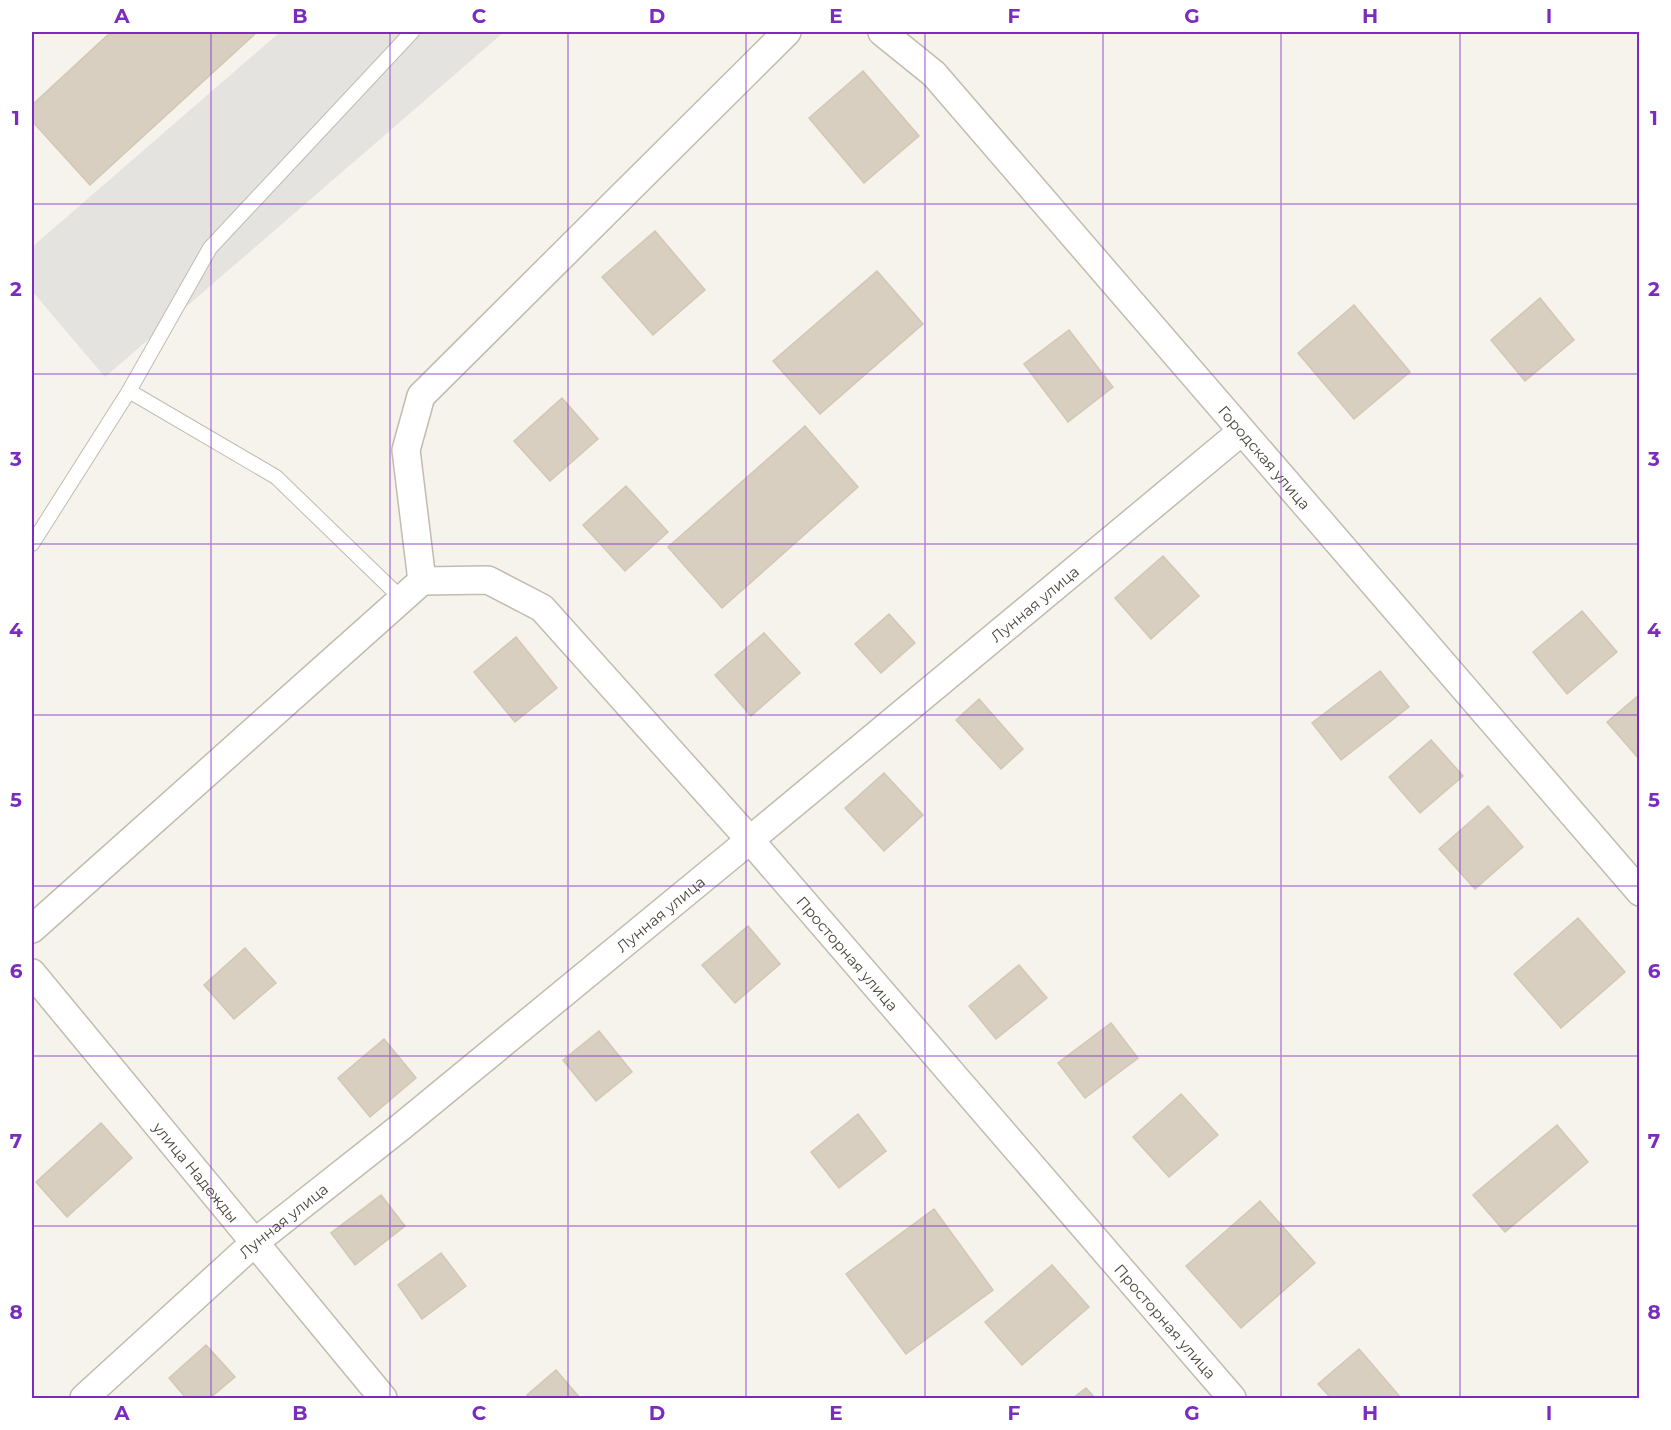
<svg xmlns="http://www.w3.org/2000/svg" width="1671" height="1430" font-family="Montserrat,sans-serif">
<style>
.parking{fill:#e5e3e0}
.building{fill:#d8cfc1;stroke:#d3c7b4;stroke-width:1.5}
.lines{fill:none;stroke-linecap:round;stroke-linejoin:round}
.lane-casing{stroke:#c2bbae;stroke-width:16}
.street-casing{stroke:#c2bbae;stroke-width:30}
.lane{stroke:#fff;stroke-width:14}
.street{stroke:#fff;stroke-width:27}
.grid{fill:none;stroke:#7b2cbf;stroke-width:1.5;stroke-opacity:0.55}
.labels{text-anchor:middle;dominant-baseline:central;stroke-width:4.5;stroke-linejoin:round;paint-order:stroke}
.street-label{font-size:15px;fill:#4b4439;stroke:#fff}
.neatline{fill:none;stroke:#7b2cbf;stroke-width:2}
.grid-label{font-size:20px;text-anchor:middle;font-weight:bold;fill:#7b2cbf}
</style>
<rect width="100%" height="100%" fill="#f6f3ec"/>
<path class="parking" d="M280,32h224l-399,345 -73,-86v-44z"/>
<path class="building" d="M111,32h146l-167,153 -58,-64v-16z
M863,71l56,65 -55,47 -55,-65z
M655,231l50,59 -52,45 -51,-58z
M877,271l46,53 -103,90 -47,-53z
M1540,298l34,42 -49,41 -34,-41z
M1354,305l56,67 -56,47 -56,-66z
M1069,330l44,57 -45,35 -44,-58z
M562,398l36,41 -48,42 -36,-40z
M805,426l53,61 -136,121 -54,-61z
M626,486l42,46 -43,39 -42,-46z
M1163,556l36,40 -48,43 -36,-41z
M1582,611l35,41 -50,42 -34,-42z
M889,614l26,29 -34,30 -26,-29z
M764,633l36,40 -49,43 -36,-41z
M516,637l41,51 -42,34 -41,-50z
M1380,671l29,36 -68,53 -29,-37z
M1640,694v66l-33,-38z
M979,699l44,50 -22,20 -45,-49z
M1431,740l32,36 -43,37 -31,-36z
M884,773l39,42 -39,36 -39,-43z
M1488,806l35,41 -48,42 -36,-40z
M1578,918l47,54 -64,56 -47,-54z
M748,926l32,38 -45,39 -33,-38z
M245,948l31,35 -42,36 -30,-34z
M1019,965l28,33 -51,41 -27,-33z
M1111,1023l27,35 -53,40 -27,-35z
M599,1031l33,41 -36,29 -33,-41z
M384,1039l32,39 -46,39 -32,-39z
M1181,1094l37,41 -49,42 -36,-40z
M858,1114l28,37 -47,37 -28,-36z
M101,1123l31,35 -65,59 -31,-35z
M1557,1125l31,37 -83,70 -32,-37z
M381,1195l24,31 -50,39 -24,-32z
M1260,1201l55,62 -74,65 -55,-62z
M934,1209l59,81 -87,64 -60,-80z
M441,1253l25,33 -44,33 -24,-34z
M1052,1265l37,42 -67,58 -37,-43z
M206,1345l29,32 -25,21h-24l-17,-20z
M1359,1349l42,49h-70l-13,-14z
M556,1370l24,28h-50l-3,-3z
M1086,1388l9,10h-22z"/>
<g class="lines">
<defs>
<path id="lane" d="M129,391l147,86 126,122
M32,544l97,-153 81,-143 202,-216"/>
<g id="street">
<path id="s1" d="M882,32l52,42 706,818"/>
<path id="s2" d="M422,581l66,-1 54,28 208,232 482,558"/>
<path d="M32,929l390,-348 -16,-131 15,-54 366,-364"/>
<path id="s3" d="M32,973l351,425"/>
<path id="s4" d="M84,1398l170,-155 148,-117 348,-286 491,-408"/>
</g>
</defs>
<use href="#lane" class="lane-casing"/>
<use href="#street" class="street-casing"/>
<use href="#lane" class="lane"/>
<use href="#street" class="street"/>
</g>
<path class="grid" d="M211,32v1366M390,32v1366M568,32v1366M746,32v1366M925,32v1366M1103,32v1366M1281,32v1366M1460,32v1366M32,204h1608M32,374h1608M32,544h1608M32,715h1608M32,886h1608M32,1056h1608M32,1226h1608"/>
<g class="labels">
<g class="street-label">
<text stroke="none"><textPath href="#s1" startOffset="573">Городская улица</textPath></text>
<text stroke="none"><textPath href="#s4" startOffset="1239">Лунная улица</textPath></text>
<text stroke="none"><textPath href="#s4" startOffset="753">Лунная улица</textPath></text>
<text stroke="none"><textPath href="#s2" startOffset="588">Просторная улица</textPath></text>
<text stroke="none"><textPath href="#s3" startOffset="258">улица Надежды</textPath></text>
<text stroke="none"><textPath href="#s4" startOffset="267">Лунная улица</textPath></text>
<text stroke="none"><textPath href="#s2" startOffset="1074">Просторная улица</textPath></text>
</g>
</g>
<rect width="1671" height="1430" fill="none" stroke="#ffffff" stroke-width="66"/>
<rect x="33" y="33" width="1605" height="1364" class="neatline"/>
<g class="grid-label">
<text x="122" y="23">A</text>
<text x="300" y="23">B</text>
<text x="479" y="23">C</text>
<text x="657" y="23">D</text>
<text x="836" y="23">E</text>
<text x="1014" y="23">F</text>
<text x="1192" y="23">G</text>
<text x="1370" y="23">H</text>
<text x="1549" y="23">I</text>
<text x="16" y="125">1</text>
<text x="1654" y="125">1</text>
<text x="16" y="296">2</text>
<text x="1654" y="296">2</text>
<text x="16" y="466">3</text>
<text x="1654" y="466">3</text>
<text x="16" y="637">4</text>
<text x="1654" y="637">4</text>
<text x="16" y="807">5</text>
<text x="1654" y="807">5</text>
<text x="16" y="978">6</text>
<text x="1654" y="978">6</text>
<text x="16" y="1148">7</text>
<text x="1654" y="1148">7</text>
<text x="16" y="1319">8</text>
<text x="1654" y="1319">8</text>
<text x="122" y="1420">A</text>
<text x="300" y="1420">B</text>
<text x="479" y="1420">C</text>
<text x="657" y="1420">D</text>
<text x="836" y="1420">E</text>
<text x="1014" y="1420">F</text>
<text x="1192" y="1420">G</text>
<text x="1370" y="1420">H</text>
<text x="1549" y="1420">I</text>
</g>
</svg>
